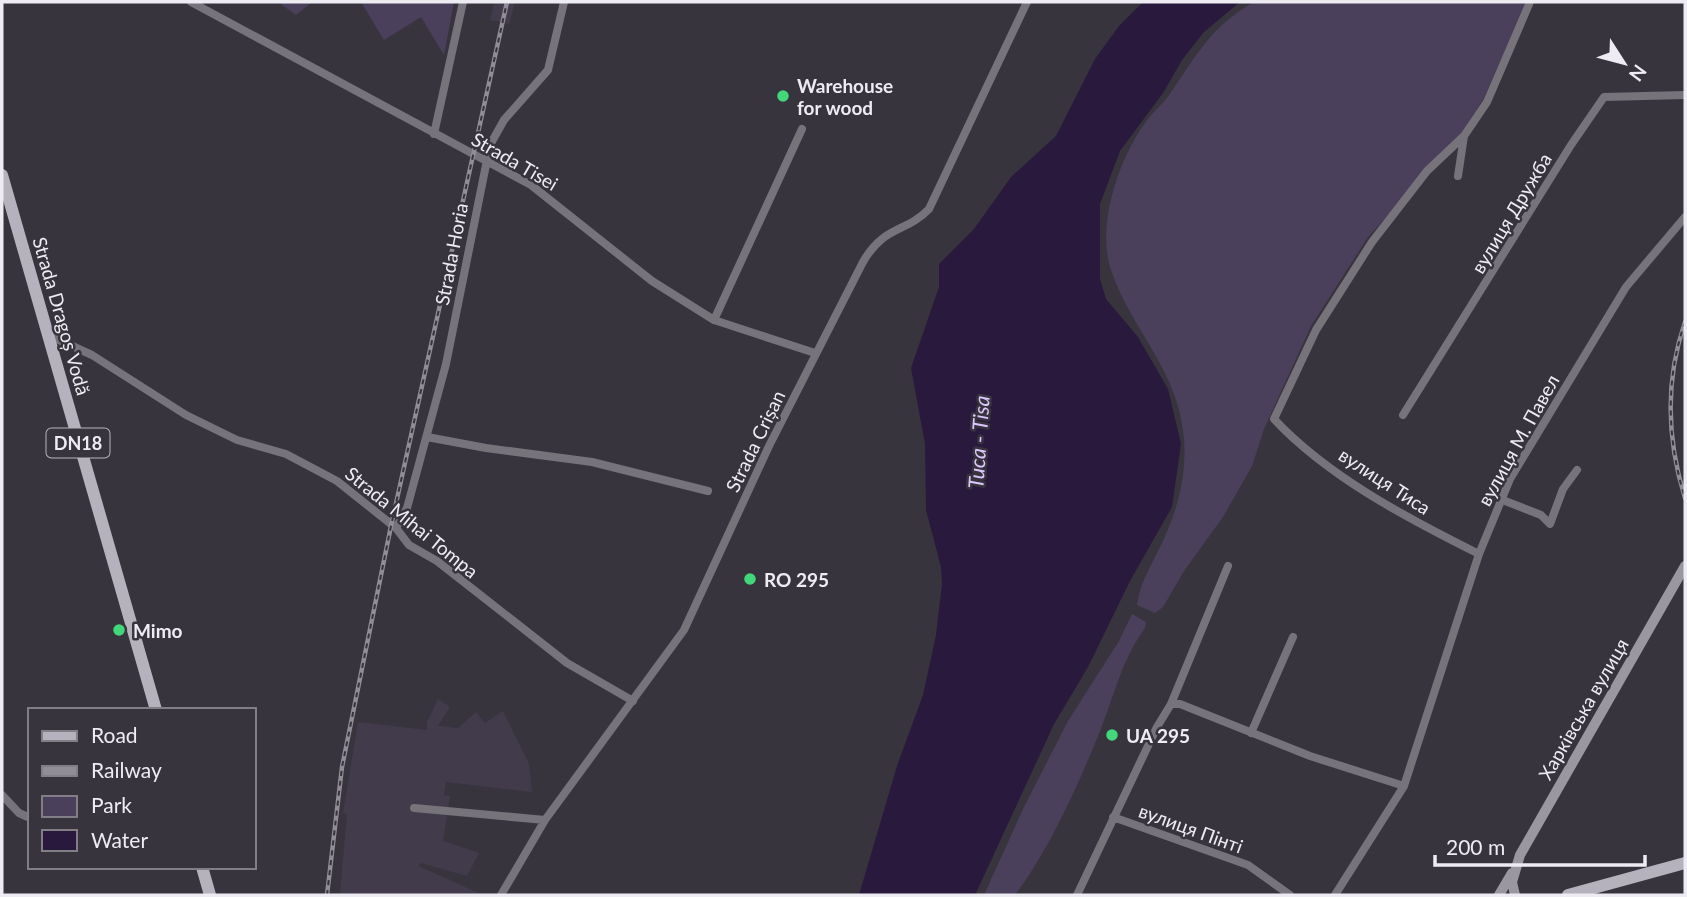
<svg xmlns="http://www.w3.org/2000/svg" width="1687" height="897" font-family="Lato,sans-serif">
<style>
.built{fill:#413b4c}
.green{fill:#4a405b}
.water{fill:#29193d}
.lines{fill:none;stroke-linecap:round;stroke-linejoin:round}
.street{stroke:#76747a;stroke-width:8}
.secondary{stroke:#9a97a0;stroke-width:10}
.primary{stroke:#b6b2bd;stroke-width:12}
.rail-casing{stroke:#908d96;stroke-width:4.5}
.rail{stroke:#38343e;stroke-width:2;stroke-dasharray:5;stroke-linecap:butt}
.poi-dot{fill:#43d77b;stroke:#38343e;stroke-width:2.5}
.labels{text-anchor:middle;dominant-baseline:central;stroke-width:5;stroke-linejoin:round;paint-order:stroke}
.shield{fill:#38343e;stroke:#b7b5bd;stroke-width:2}
.shield-label{font-size:18px;font-weight:bold;fill:#eeecf3}
.poi-label{font-size:19px;font-weight:bold;fill:#eeecf3;stroke:#38343e;text-anchor:start}
.street-label{font-size:19px;fill:#eeecf3;stroke:#38343e}
.water-label{font-size:21px;font-style:italic;fill:#dcc7fe;stroke:#38343e}
</style>
<rect width="100%" height="100%" fill="#38343e"/>
<path class="built" d="M494,2h21l-6,22 -19,-4z
M438,699l12,8 -12,19 20,2 18,-16 9,11 18,-12 26,53 3,28 -86,-10 -2,13 6,1 -7,45 36,12 -12,23 -46,-13 -3,3 65,29h-143l7,-81 -4,-1 15,-91 69,8v-8z"/>
<path class="green" d="M278,2h34l-16,13z
M361,2h93l-10,53 -23,-38 -37,23z
M1254,2h272l-42,96 -27,42 -89,97 -57,89 -47,103 -12,37 -29,51 -39,54 -21,36 -8,6 -18,-8c3,-22 12,-35 21,-54 18,-35 29,-72 26,-112 -5,-69 -53,-109 -73,-169 -15,-45 8,-111 34,-147 7,-10 17,-18 24,-28 28,-40 41,-68 85,-93z
M1132,614l14,8 -1,6c-22,30 -30,64 -43,98 -22,55 -52,123 -87,169h-31l40,-88 44,-86 51,-80z"/>
<path class="water" d="M1143,2h97l-36,30 -22,28 -19,33 -43,58 -20,53v75l6,20 32,38 30,52 13,55 -9,63 -42,74 -42,86 -34,57 -79,171h-116l38,-129 26,-71 13,-60 6,-51 -1,-17 -15,-57 -1,-66 -14,-76 28,-81v-23l35,-35 37,-52 45,-41 39,-77 24,-33z"/>
<g class="lines">
<path class="street" d="M191,2l340,183 121,96 62,39 101,33
M434,134l29,-132
M1458,176l6,-40
M714,320l88,-191
M48,335l44,20 94,60 51,25 49,14 51,27 59,47 13,17 28,16 130,102 66,38
M1403,415l168,-270 33,-48 81,-2
M427,437l59,11 106,14 116,29
M1500,499l41,16 9,9 13,-35 14,-19
M396,528l11,-20 39,-144 44,-219 14,-25 44,-50 16,-68
M1479,554c-70,-35 -151,-77 -205,-135l42,-89 56,-88 55,-71 37,-35 23,-34 43,-100
M1171,704h9l130,52 94,30
M1251,733l42,-96
M2,795l17,18 11,5
M414,808l131,12
M1113,817l135,48 42,30
M501,895l44,-75 139,-190 85,-184 94,-184c21,-37 43,-29 66,-53l98,-207
M1077,895l80,-168 14,-23 57,-138
M1335,895l69,-109 75,-232 31,-75 116,-192 59,-70"/>
<path class="secondary" d="M1499,895l13,-22
M1515,895l-3,-13 8,-27 165,-289"/>
<path class="primary" d="M2,175l154,535
M202,867l8,28
M1568,895l117,-32"/>
<defs>
<path id="rail" d="M1685,322c-20,58 -18,118 0,176
M327,895l15,-128 49,-241 116,-524"/>
</defs>
<use href="#rail" class="rail-casing"/>
<use href="#rail" class="rail"/>
</g>
<g class="poi-dot">
<circle cx="783" cy="96" r="7"/>
<circle cx="750" cy="579" r="7"/>
<circle cx="119" cy="630" r="7"/>
<circle cx="1112" cy="735" r="7"/>
</g>
<g class="labels">
<rect class="shield" x="46.5" y="428.5" width="63" height="29" rx="5"/>
<g class="shield-label">
<text x="78" y="443">DN18</text>
</g>
<g class="poi-label">
<text x="797" y="85">Warehouse<tspan x="797" dy="22">for wood</tspan></text>
<text x="764" y="579">RO 295</text>
<text x="133" y="630">Mimo</text>
<text x="1126" y="735">UA 295</text>
</g>
<g class="street-label">
<text transform="translate(515 161) rotate(30)">Strada Tisei</text>
<text transform="translate(1511 213) rotate(-59)">вулиця Дружба</text>
<text transform="translate(451 254) rotate(-79)">Strada Horia</text>
<text transform="translate(62 316) rotate(74)">Strada Dragoș Vodă</text>
<text transform="translate(1518 440) rotate(-61)">вулиця М. Павел</text>
<text transform="translate(755 441) rotate(-64)">Strada Crișan</text>
<text transform="translate(1385 481) rotate(33)">вулиця Тиса</text>
<text transform="translate(412 522) rotate(39)">Strada Mihai Tompa</text>
<text transform="translate(1583 709) rotate(-60)">Харківська вулиця</text>
<text transform="translate(1191 828) rotate(20)">вулиця Пінті</text>
</g>
<g class="water-label">
<text transform="translate(978 442) rotate(-86)">Тиса - Tisa</text>
</g>
</g>
<rect width="1687" height="897" fill="none" stroke="#eeecf3" stroke-width="7"/>
<rect x="28" y="708" width="228" height="161" fill="#38343e" stroke="#817e86" stroke-width="2"/>
<rect x="42" y="731" width="35" height="10" fill="#b6b2bd" stroke="#817e86" stroke-width="2"/>
<text x="91" y="743" font-size="21" fill="#eeecf3">Road</text>
<rect x="42" y="766" width="35" height="10" fill="#908d96" stroke="#817e86" stroke-width="2"/>
<text x="91" y="778" font-size="21" fill="#eeecf3">Railway</text>
<rect x="42" y="796" width="35" height="21" fill="#4a405b" stroke="#817e86" stroke-width="2"/>
<text x="91" y="813" font-size="21" fill="#eeecf3">Park</text>
<rect x="42" y="830" width="35" height="21" fill="#29193d" stroke="#817e86" stroke-width="2"/>
<text x="91" y="848" font-size="21" fill="#eeecf3">Water</text>
<g transform="translate(1624 63) rotate(126)" stroke="#38343e" stroke-width="5" paint-order="stroke">
<path d="M0-5L12 26L0 18L-12 26Z" fill="#eeecf3"/>
<text y="-10" font-size="19" font-weight="bold" text-anchor="middle" fill="#eeecf3">N</text>
</g>
<path d="M1435 855v10h210v-10" fill="none" stroke="#eeecf3" stroke-width="3.5"/>
<text x="1446" y="855" font-size="21" fill="#eeecf3" stroke="#38343e" stroke-width="5" paint-order="stroke">200 m</text>
</svg>
